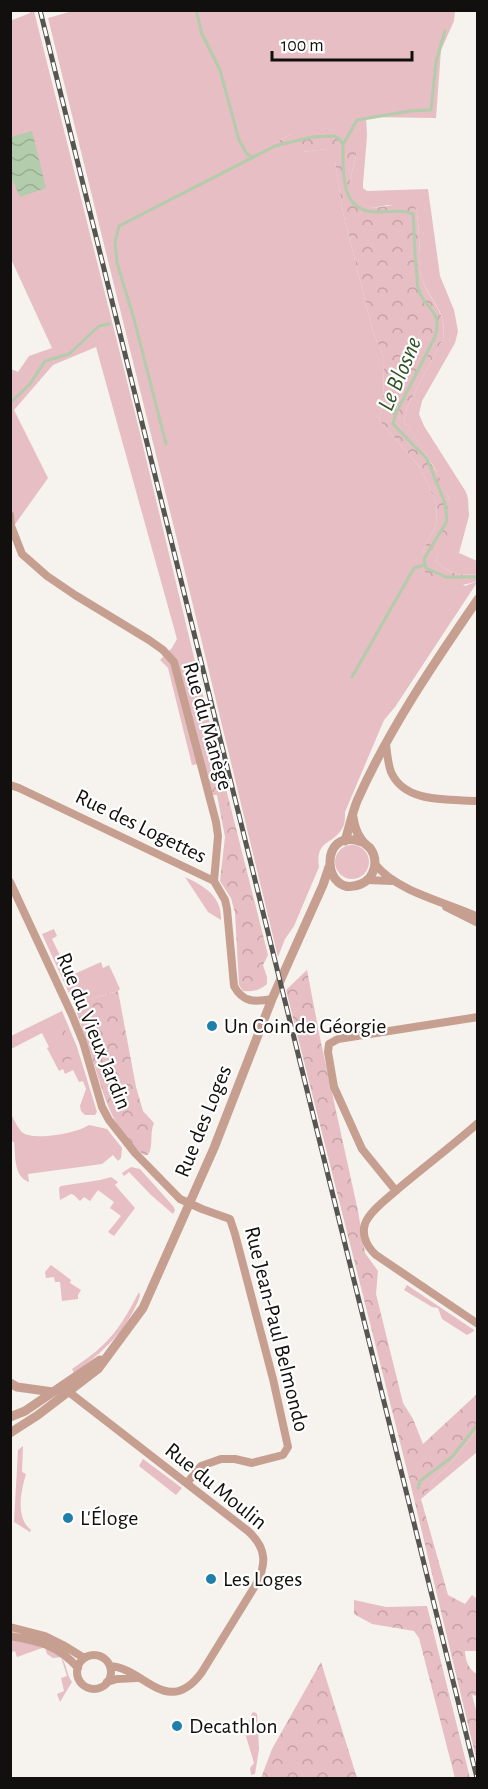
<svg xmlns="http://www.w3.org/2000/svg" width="488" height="1789" font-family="'Alegreya Sans',sans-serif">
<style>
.grass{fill:#e6bec3}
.forest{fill:url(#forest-crowns)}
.water{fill:url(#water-waves)}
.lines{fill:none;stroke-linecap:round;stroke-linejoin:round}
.stream{stroke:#b3ccab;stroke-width:3}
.minor{stroke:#c69f90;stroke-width:8}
.tertiary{stroke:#c69f90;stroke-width:9}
.rail-casing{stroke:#575552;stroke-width:5}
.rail{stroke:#fff;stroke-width:3;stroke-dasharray:9;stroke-linecap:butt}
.poi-dot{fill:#1e7fab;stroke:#fff;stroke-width:2}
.labels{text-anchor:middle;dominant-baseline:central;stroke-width:4.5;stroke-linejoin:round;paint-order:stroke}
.street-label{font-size:22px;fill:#11100e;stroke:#fff}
.poi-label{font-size:22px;fill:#11100e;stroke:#fff;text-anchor:start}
.water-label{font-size:24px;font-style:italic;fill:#2f5223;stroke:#fff}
</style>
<defs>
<pattern id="forest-crowns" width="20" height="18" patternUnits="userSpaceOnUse" patternTransform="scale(1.5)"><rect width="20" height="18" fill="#e6bec3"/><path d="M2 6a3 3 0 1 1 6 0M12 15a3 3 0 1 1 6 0" fill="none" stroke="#c4a2a6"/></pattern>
<pattern id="water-waves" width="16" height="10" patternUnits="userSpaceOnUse" patternTransform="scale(1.5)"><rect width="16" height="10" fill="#b3ccab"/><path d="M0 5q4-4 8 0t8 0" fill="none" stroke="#99ae92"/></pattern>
</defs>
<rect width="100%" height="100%" fill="#f6f2ed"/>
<path class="grass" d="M76,10l379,1 -1,10 -13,29 -5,68 -70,-1 1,19 -4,48v4l4,3 61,-2 12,87 14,34 4,21 -3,12 -33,58 -3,13 5,12 42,66 2,7 1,17 -10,37 18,8v13c-19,2 -25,0 -41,-12l4,-14 9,-19 1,-30 -16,-32 -30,-45 3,-15 36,-68c5,-28 -13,-37 -21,-60 -3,-8 -2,-16 -2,-24 -1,-16 -1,-31 -4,-47l-28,-3 -16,3 -17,-8 -5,-20 7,-28 -66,-18 -18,10 30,8 23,-3 9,11 8,53 30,119 11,26 -1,45 -4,17 41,47 16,36 1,20 -15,30 43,33 13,-5 -83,126 -11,13 -39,92c0,5 0,11 -2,15 -10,19 -28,12 -24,40l-25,59 -9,13 -7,18 -95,-393 -135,-546z
M30,11h4l103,410 82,340 -27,4 -24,-97 -8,-8 12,-12 5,-9 -81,-292 -43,18 -39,45 34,68 -37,52v-161l7,3 11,-16 23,-8 -41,-89 -1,-238 20,-8z
M335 862a17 17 0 1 1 34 0a17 17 0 1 1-34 0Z
M185,877c19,9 37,19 36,43l-13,-8z
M54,929l3,7 -5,3 18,37 31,-14 2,6 6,-3 11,24 -2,2 -44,13 -32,-70z
M62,1011l15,36 20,65 -2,3h-10l-4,-4 -1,-5 6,-17 -3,-8 -4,1 -6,-12 -8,4 -2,-5 -4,2 -12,-23 2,-1 -7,-14 -31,16v-13z
M10,1112c4,7 7,16 13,21 13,8 54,0 66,-8l18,4 15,19 -1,10 -3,3 -5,-6 -11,9 -74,10 1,8c-16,-6 -13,-26 -15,-40l-3,-1z
M131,1167l9,2 33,37 2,4 -2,4 -22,-19 -22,-23 -5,4 -2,-3z
M111,1177l7,5 -3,3 20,23 -21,28 -6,-4 13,-16 -11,-8 4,-6 -16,-12 -8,11 -6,-4 -4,4 -6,-6 -3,-1 -11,6 -1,-12 2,-2 39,-6z
M51,1265l20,15 -1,3 11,7 -3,5v4l-16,2 -2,-19h-5l-1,-5 -8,1 -1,-6z
M407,1285l67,45v1l-7,4 -25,-16 -4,-11 -6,-1 -28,-17z
M139,1292l1,4c-12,34 -38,57 -66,77l-2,-4c11,-8 22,-15 31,-24 16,-15 26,-34 36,-53z
M477,1430v22l-49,41v-2l5,-11 18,-17z
M23,1446l-1,26 4,2c-5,17 -11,43 5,56l-1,2 -16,-10 4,-72z
M143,1459l39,29 -6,7 -37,-29z
M11,1639c13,2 46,7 52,21 4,7 4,15 9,22l-12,20 -3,-8 7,-3 -3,-13 6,-2 -6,-19 -8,1 -6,-4 -2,-7 -28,10 -2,-6 -4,1z
M254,1712l3,2 2,35 -4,25 -4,1 -1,-7 4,-5 -9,-30 7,-20z"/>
<path class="forest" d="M306,130h27l16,7 8,15 -7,28 6,20 16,8 37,-5 7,5c3,16 3,31 4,47 0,8 -1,16 2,24 7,23 26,32 21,60l-36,68 -3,15c12,17 50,72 49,91 -1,18 -13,32 -17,49 16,12 22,14 41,12v7c-24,9 -40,4 -57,-14l2,-14 15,-30 -1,-20 -16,-36 -41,-47 4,-17 1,-45 -11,-26 -30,-119 -8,-52 -9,-12 -23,3h-27l-3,-8 18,-10z
M219,761l49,194 -5,10 4,12v7c-7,6 -14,8 -24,7l-4,-6 -4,-72 -4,-15 -11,-17 5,-44 -8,-42h-4l-9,-32z
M307,970l13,68 38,173 7,42 13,18 -2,23 27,109 10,16 10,25 54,-50v36l-26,33 -18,17 -5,11v2l-7,6 27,96 17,9 7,-9 5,4v52h-12c0,9 4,19 12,23v22l-5,-1 5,19v48l-67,-280 -124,-492z
M118,991l18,96 7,24 11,12c-5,11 0,23 -6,32h-4c-29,-21 -39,-55 -49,-88 -7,-21 -14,-42 -21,-63z
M56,1023l9,5 1,8 7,1 1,11h-5l3,9 -3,9 -10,1 -1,-4 6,-6 -1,-6 -7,-7 -1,-3 -7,-5 1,-1 7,1 -5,-10z
M354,1600l32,7 41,-1 43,172h-15l-36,-140 -5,-7 -42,-7 -18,-10z
M321,1662l36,116h-96l11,-29z"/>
<path class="water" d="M32,131l14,57 -26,9 -9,-20v-40z"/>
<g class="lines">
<path class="stream" d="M196,10l6,24 18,36 19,70 8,14 5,3
M344,143l13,-23 53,-9 21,-1 5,-48 9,-31
M11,402l19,-18 15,-23 24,-7 30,-28 10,-2
M166,444l-32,-125 -17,-56 -2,-21 4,-16 156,-80 37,-9 23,-1 8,7c0,26 -4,68 32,69 14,0 26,-3 38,2 2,21 1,42 4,62 0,5 0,11 2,15 7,20 24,19 16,46l-39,76 -3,11 34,35 18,44 2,18 -23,38 2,9 20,9h32
M352,677l62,-109 11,-3
M418,1488l2,-7 32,-24 26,-33"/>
<path class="minor" d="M10,515l1,11 11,28 25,22 28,19 74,45 14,10 11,12 42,160 2,14 -4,45
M386,744c1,9 2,20 5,28 14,32 58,27 87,29
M10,785l9,3 195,93 11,19 2,9 7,77c9,17 21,16 38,13
M375,864c22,28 71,38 103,53
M367,880l25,1
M10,882l62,133 11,27 19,65 7,13 26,33 45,46 22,10 28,10 5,15 38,145 15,68 -5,8 -31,8 -17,-4h-14l-20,7 -14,17
M446,907l32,16
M478,1123c-26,23 -54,44 -80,66 -10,9 -23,18 -30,29 -9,13 -2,28 8,37l102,69
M396,1191l-34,-42 -28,-62 -6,-35 1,-8 9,-5 140,-22
M65,1389l183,142c19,17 19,34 7,55l-53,86c-34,47 -58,-4 -92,-6
M10,1627l35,9 18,9 21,13
M10,1636c29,5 48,9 68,32
M77 1672a17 17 0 1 1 34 0a17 17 0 1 1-34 0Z
M107,1682l10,-3 20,-1"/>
<path class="tertiary" d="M353,817c1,8 3,15 8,22 2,4 6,6 9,9 9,12 5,30 -9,36 -39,17 -44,-59 1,-42
M345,841c4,-13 7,-27 12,-40 32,-72 77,-138 121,-202
M10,1383l7,4 36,5
M10,1417l15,-6 75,-51
M10,1433l28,-18 60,-46 45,-61 71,-160 58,-149 51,-114 6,-18"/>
<defs>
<path id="rail" d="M40,10l437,1768"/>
</defs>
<use href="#rail" class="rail-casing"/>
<use href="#rail" class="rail"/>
</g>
<g class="poi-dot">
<circle cx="212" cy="1026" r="6"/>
<circle cx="68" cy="1518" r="6"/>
<circle cx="211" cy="1579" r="6"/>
<circle cx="177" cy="1726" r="6"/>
</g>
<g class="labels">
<g class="street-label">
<text transform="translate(208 726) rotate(74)">Rue du Manège</text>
<text transform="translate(141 826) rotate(26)">Rue des Logettes</text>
<text transform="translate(94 1031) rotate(68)">Rue du Vieux Jardin</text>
<text transform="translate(203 1121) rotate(-68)">Rue des Loges</text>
<text transform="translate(277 1329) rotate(76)">Rue Jean-Paul Belmondo</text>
<text transform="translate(216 1486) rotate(39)">Rue du Moulin</text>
</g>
<g class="poi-label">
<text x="224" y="1026">Un Coin de Géorgie</text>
<text x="80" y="1518">L'Éloge</text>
<text x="223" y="1579">Les Loges</text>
<text x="189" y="1726">Decathlon</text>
</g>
<g class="water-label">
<text transform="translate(400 374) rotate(-67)">Le Blosne</text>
</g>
</g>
<rect width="488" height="1789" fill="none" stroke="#11100e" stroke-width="24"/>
<path d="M272 51v9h140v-9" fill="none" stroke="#11100e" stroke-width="3"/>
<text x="281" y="51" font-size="18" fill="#11100e" stroke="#ffffff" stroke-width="4.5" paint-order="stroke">100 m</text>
</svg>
